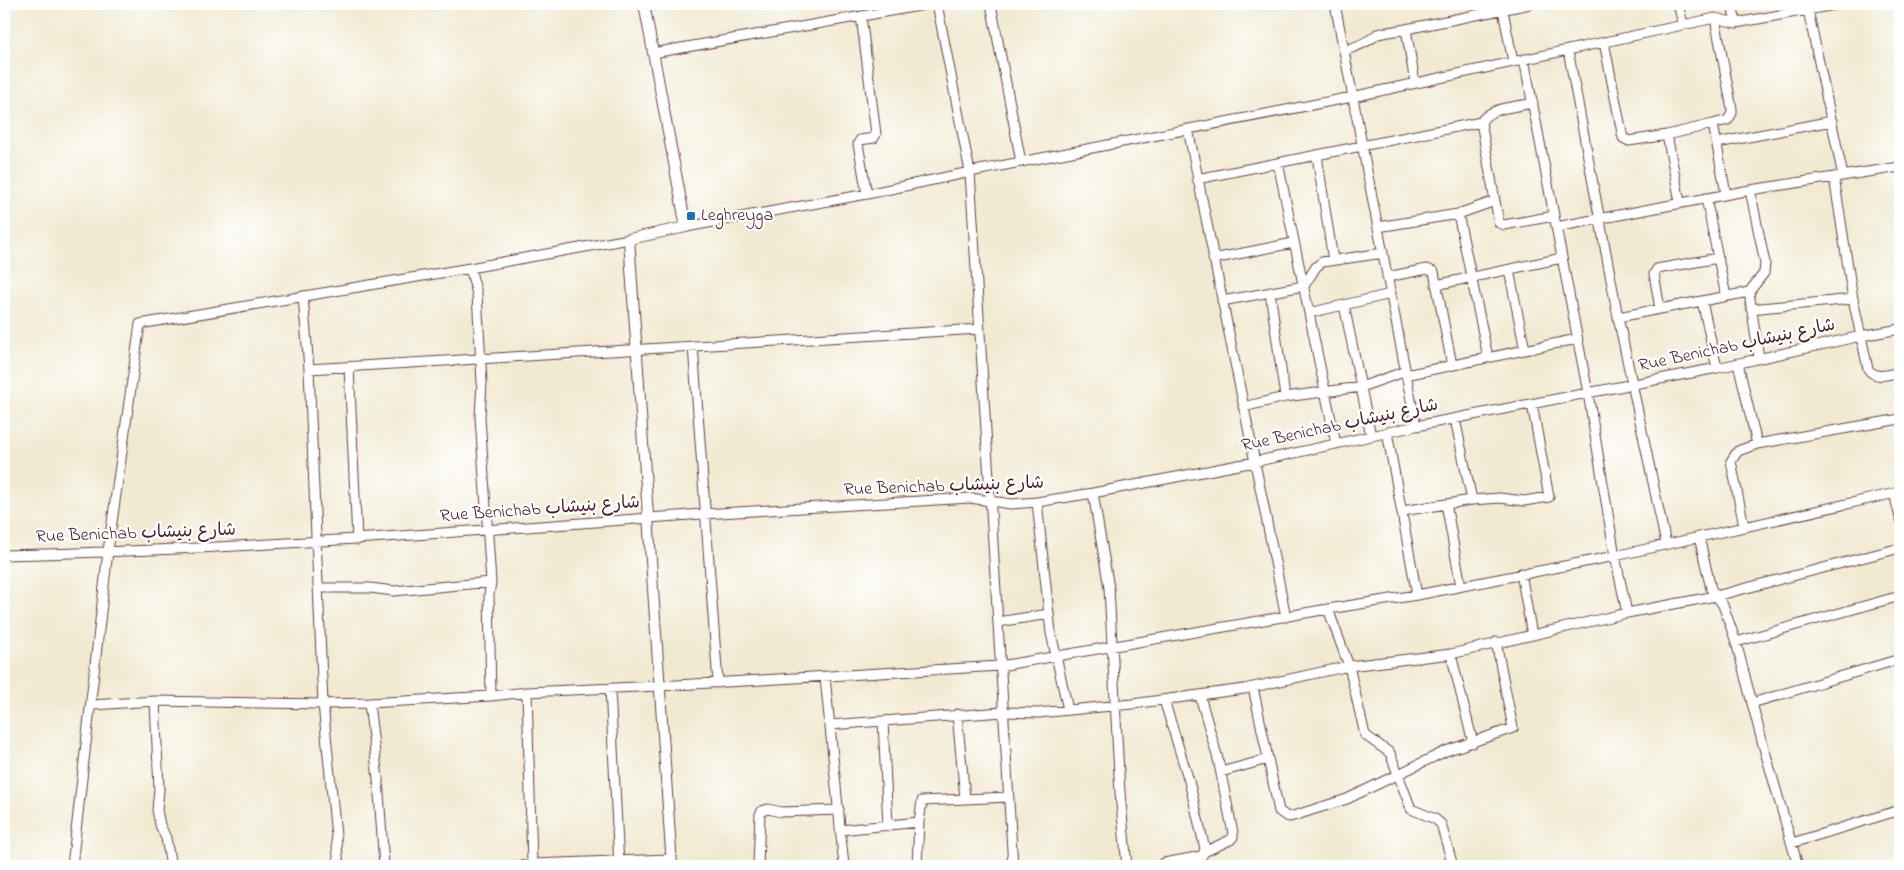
<svg xmlns="http://www.w3.org/2000/svg" width="1904" height="870" font-family="'Indie Flower','Playpen Sans Arabic',sans-serif">
<style>
.lines{fill:none;stroke-linecap:round;stroke-linejoin:round}
.minor-casing{stroke:#633d44;stroke-width:11}
.tertiary-casing{stroke:#633d44;stroke-width:12}
.minor{stroke:#fff;stroke-width:9}
.tertiary{stroke:#fff;stroke-width:10}
.poi-dot{fill:#1f6fb2;stroke:#fff;stroke-width:2}
.labels{text-anchor:middle;dominant-baseline:central;stroke-width:4.5;stroke-linejoin:round;paint-order:stroke}
.poi-label{font-size:18px;fill:#4a1f2b;stroke:#fff;text-anchor:start}
.street-label{font-size:18px;fill:#4a1f2b;stroke:#fff}
</style>
<rect width="100%" height="100%" fill="#fff"/>
<filter id="ink" filterUnits="userSpaceOnUse"><feTurbulence type="fractalNoise" baseFrequency=".02" numOctaves="2"/><feDisplacementMap in="SourceGraphic" scale="10" xChannelSelector="R" yChannelSelector="G"/><feConvolveMatrix kernelMatrix="1 2 1 2 8 2 1 2 1" color-interpolation-filters="sRGB"/></filter>
<filter id="wash" filterUnits="userSpaceOnUse"><feTurbulence type="fractalNoise" baseFrequency=".0096" numOctaves="4" result="noise"/><feDisplacementMap in="SourceGraphic" scale="20" xChannelSelector="R" yChannelSelector="G"/><feGaussianBlur stdDeviation="1.12" result="paint"/><feColorMatrix in="noise" values="0 0 0 0 0 0 0 0 0 0 0 0 0 0 0 0 0 1.4 0 .05"/><feComposite in="paint" operator="in"/></filter>
<g filter="url(#wash)">
<rect width="100%" height="100%" fill="#f1ead2"/>
</g>
<g filter="url(#ink)">
<g class="lines">
<defs>
<path id="minor" d="M937,4l33,168 43,694
M991,4l30,158
M1335,4l81,422
M1678,4l5,20
M1732,4l4,19
M1502,5l11,57
M1808,10l35,166
M861,16l15,118 -2,4 -14,2 -2,4 9,50
M1715,18l17,91v4l-4,7 -15,4 13,70
M1604,42l19,96 6,3 38,-6
M1568,50l50,267 48,227
M1344,51c10,-4 26,-9 33,-17l29,-5
M653,53l277,-49
M1524,59l64,334 27,163 12,57
M1415,83l-9,-54 124,-25
M1188,129l98,488
M1717,143l115,-22
M1317,156l16,104
M1278,163l58,281
M1834,177l19,122 15,70c8,11 21,5 32,3
M1197,179l284,-57
M1750,190l15,73 -1,10 -15,19 10,66
M1495,201l4,22 5,2 50,-9
M1680,202l-13,-67 46,-11
M1458,214l30,143
M686,227l181,-33 103,-22 382,-75 363,-79 21,5 104,-19
M1378,227l80,-13 37,-13 -14,-79c8,-15 36,-15 52,-19
M1556,227l194,-37 150,-23
M1718,258l8,38
M1213,259l80,-16
M470,268l7,26 5,88 -2,35 11,165 -2,13 2,101
M1509,270l16,80
M1387,277l40,-8 7,3 18,93
M1436,285l126,-27
M1270,292l15,105
M303,296l6,73 14,335 16,162
M1222,301l82,-15 12,-19 6,-5 61,-9
M1702,301l15,67
M1344,305l27,131
M1660,309l-6,-35 3,-5 61,-11 -12,-60
M1751,309l102,-10
M1309,313l82,-19
M1618,317l131,-25
M693,346l25,337
M1738,363l19,81
M349,367l8,173
M309,369l671,-40
M1406,375l171,-36
M1243,407l42,-10 76,-10 45,-16
M1455,419l17,81
M1387,432l30,163
M1093,493l16,95 11,205 7,73
M1894,493l6,25
M1037,502l14,131 17,77
M1446,504l15,82
M1402,511l70,-11 28,-2 24,3 25,-4 -17,-93
M1744,526l-13,-65 7,-10 19,-7 143,-25
M1699,537l12,52 12,16 13,37 26,99 36,125
M4,555c233,-5 466,-24 699,-41 89,-6 178,-10 267,-16l41,6 26,-2 56,-9 161,-31 162,-36 301,-58 144,-32 39,-7
M1521,573l11,62
M318,588h52l24,3 97,-9
M1328,609l21,57 16,69 25,18 21,56 24,10 6,5 12,42
M998,622l51,-8
M1736,642l164,-46
M1451,654l22,89
M825,677l19,189
M1253,687l26,124 7,5 4,1 57,-18 99,-48 67,-23 -17,-86
M610,688l9,178
M527,692l5,172
M1200,696l18,63 15,74v4l-3,3 -26,12
M155,701l4,89 -2,20 3,15 6,13 5,28
M369,703l9,76 6,87
M1752,703l148,-44
M92,705l63,-4 168,3 46,-1 122,-7 36,-4 132,-6 341,-20 328,-57 89,-14 198,-39 285,-64
M957,714l8,84
M883,721l5,105
M830,725l173,-13 35,1 94,-9 112,-15 105,-23 102,-12 176,-41 89,-17 184,-48
M1221,772l47,-13
M840,830l79,-8
M1792,843l108,-33
M72,866l36,-315 32,-227 330,-56 159,-29
M521,866l11,-2 139,-5
M758,866l2,-52 2,-3 6,-2 13,3 58,-2
M917,866l2,-44 3,-21 87,-4
M1159,866l5,-3 38,-7 3,-7 -16,-68 -25,-81"/>
<path id="tertiary" d="M644,4l42,223 -57,12 43,627"/>
</defs>
<use href="#minor" class="minor-casing"/>
<use href="#tertiary" class="tertiary-casing"/>
<use href="#minor" class="minor"/>
<use href="#tertiary" class="tertiary"/>
</g>
</g>
<rect class="poi-dot" x="686" y="211" width="10" height="10" rx="2.5"/>
<g class="labels">
<g class="poi-label">
<text x="701" y="216">Leghreyga</text>
</g>
<g class="street-label">
<text transform="translate(1737 346) rotate(-12)">Rue Benichab شارع بنيشاب</text>
<text transform="translate(1340 426) rotate(-12)">Rue Benichab شارع بنيشاب</text>
<text transform="translate(944 487) rotate(-2)">Rue Benichab شارع بنيشاب</text>
<text transform="translate(540 510) rotate(-4)">Rue Benichab شارع بنيشاب</text>
<text transform="translate(136 534) rotate(-2)">Rue Benichab شارع بنيشاب</text>
</g>
</g>
<rect width="1904" height="870" fill="none" stroke="#fff" stroke-width="20"/>
</svg>
